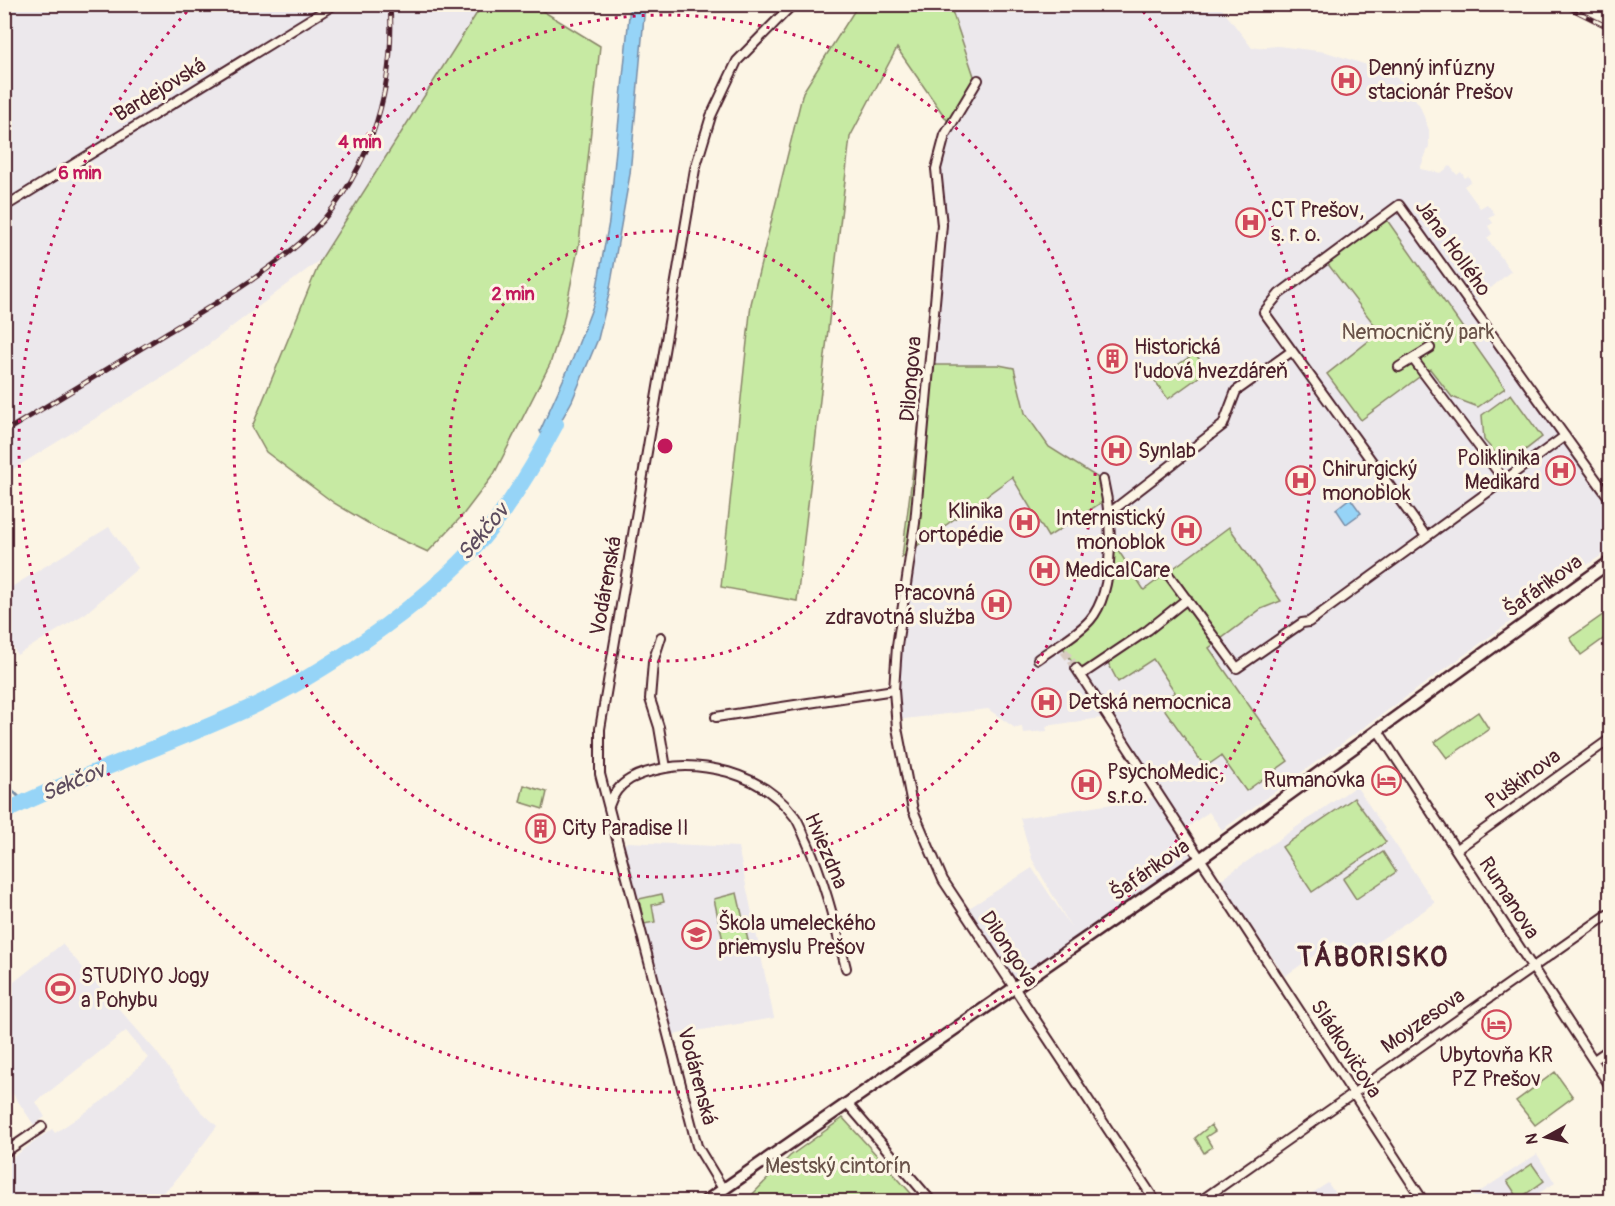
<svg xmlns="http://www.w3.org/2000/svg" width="1615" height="1206" font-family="Pangolin,sans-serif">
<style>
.built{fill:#ece8ec}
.green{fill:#c7eaa3;stroke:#888467;stroke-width:1.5}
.water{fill:#96d4f7;stroke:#788ca5;stroke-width:1.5}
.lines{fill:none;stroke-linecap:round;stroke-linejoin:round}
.stream{stroke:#788ca5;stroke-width:3}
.river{stroke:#96d4f7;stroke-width:16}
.street-tunnel{stroke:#d8cac0;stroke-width:8;stroke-dasharray:8 4;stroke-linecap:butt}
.street-casing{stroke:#4a1f2b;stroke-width:12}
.secondary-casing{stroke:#4a1f2b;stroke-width:15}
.street{stroke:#fcf5e5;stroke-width:8}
.secondary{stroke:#fcf5e5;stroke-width:10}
.rail-casing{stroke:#4a1f2b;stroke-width:5}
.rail{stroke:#fcf5e5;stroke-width:3;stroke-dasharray:9;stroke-linecap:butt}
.ring{fill:none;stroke:#c2185b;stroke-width:3;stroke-dasharray:3 6}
.labels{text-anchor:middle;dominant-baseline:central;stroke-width:6;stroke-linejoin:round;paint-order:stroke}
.poi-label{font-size:21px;fill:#4a1f2b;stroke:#fcf5e5;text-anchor:start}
.street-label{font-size:21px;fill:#4a1f2b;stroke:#fcf5e5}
.park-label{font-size:21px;fill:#695249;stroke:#fcf5e5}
.water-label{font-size:22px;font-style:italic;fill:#5d4c5e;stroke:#fcf5e5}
.district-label{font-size:27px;font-weight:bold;letter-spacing:1.5px;fill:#4a1f2b;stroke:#fcf5e5}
.centre{fill:#c2185b;stroke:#fcf5e5;stroke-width:3}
.ring-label{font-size:18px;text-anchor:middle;font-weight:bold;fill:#c2185b;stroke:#fcf5e5;stroke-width:6;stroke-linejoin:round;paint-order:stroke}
</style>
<rect width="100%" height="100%" fill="#fcf5e5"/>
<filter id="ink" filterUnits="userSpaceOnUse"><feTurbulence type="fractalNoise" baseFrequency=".0167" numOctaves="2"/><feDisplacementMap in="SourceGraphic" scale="12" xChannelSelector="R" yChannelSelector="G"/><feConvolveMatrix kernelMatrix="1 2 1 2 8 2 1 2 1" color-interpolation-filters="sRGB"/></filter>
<g filter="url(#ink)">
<path class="built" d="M5,5h477l-161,254 -142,108 -174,107z
M950,5h269l33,43 26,-2 48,6 60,19 18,12 16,23 9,24v16l-9,23 21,4 9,-7 7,9 4,-3 4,6 3,-2 3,5 -7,5 16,22 7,-4 8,10 -6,3 4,6 -5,3 4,8 -5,4 24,33 -39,33 138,195v51l-57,37 -43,35 -288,208 -13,-18 -16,11 -11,9 12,23 -118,81 2,3 -65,42 -47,-71 66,-42 39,59 -39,-68 -12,-41 139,-21 -51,-80 -62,9 1,5 -24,2 -1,-6 -7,1 -27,-19 -92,11 -2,-30 21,-167 27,-298 -4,-71 37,-75z
M109,527l29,41 -52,45 -69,42 -12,-23v-41z
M1356,786l79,117 -86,58 -14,-20 -50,35 -65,-96z
M627,842l111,5 36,171 -108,18 -50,-183z
M62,944l93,106 45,60 17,16 -45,59 -20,16h-147v-38l47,-34 3,4 50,-34 43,-41 -22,-27 -90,71 9,15 -11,8 -29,-43v-93z
M1537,1154l18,29 -29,18 -62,1z
M1328,1183l12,18h-40z"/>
<path class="green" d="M482,5h51l67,41 -21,198 -16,79 -13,41 -56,110 -32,42 -34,36 -50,-23 -44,-26 -68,-51 -14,-25 69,-168z
M858,5h92l25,74 -26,44 -52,-75 -47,89 -53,464 -76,-14 30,-283 52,-212z
M1387,220l118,168 -27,19 -26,-10 -22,-28 -69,51 -34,-46 53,-42 -53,-69z
M1195,353l12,18 -39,28 -13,-18z
M926,365h73l15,3 11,45 24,34 54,34 4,18 -59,38 -36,-60 -110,80z
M1511,394l31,43 -27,21 -11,5 -20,-23 -2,-25z
M1229,527l52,74 -20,8 -52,39 79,113 -42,30 -25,-35 -16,11 -45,-64 15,-11 -22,-33 -35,23 -12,-23 -25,16 -21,-32 31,-22 14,-30 2,-58 37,57z
M1610,610v24l-29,21 -11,-17z
M1478,712l11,17 -42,29 -12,-16z
M524,785l23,7 -4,17 -23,-7z
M1354,798l32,44 -74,50 -30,-45z
M1383,852l13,20 -40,27 -13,-20z
M737,893l13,56 -24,6 -12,-56z
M662,894l2,8 -12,3 3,17 -11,2 -5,-25z
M1555,1072l18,25 -38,28 -19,-24z
M843,1118l75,83h-172l44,-45z
M1211,1125l4,6 -9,6 6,10 -8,6 -9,-15z
M1532,1164l12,17 -25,18 -12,-18z"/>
<path class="water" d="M630,5h15l-15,169 -21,120 -11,45 -26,62 -25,45 -7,-15 33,-73 21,-55 15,-81z
M1350,498l11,15 -15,11 -10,-15z"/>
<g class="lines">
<path class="stream" d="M1607,4l3,2
M4,782l20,20"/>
<path class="river" d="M4,812c83,-41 173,-69 256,-109 75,-37 180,-109 231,-175 25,-33 46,-68 65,-104"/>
<path class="street-tunnel" d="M1064,651l9,12"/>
<defs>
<path id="street" d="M978,80l-33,55 -9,34 6,56 -27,298 -18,123 -3,44 3,38 16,82 30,70 213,322
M4,207l331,-203
M1413,359l91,121
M1399,367l31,-19
M1108,514l115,-89 13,-34 56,-40
M1425,535l-161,-223 15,-18 120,-89 211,294
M1168,574l69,94 65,-45 7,-1 256,-186
M661,637l-8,25 -3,37 9,28 7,41
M1038,659c16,-12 39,-24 52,-39 26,-30 22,-103 13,-140
M1076,668l348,534
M1081,675l67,-45 39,-31
M716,717l178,-27
M1377,729l233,357
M609,806c8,-26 30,-33 56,-38 20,-4 44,-1 63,4 27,8 50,22 67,45 5,7 8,17 12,25 18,40 28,83 39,126
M1456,850l154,-111
M1594,1060l16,-11
M847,1103l85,99
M4,1153l38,-26
M723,1189l-26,-43 -97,-372v-45l95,-560 16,-53 26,-55 56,-57
M1199,1202l411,-289"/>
<path id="secondary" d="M705,1202l495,-343 410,-297"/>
</defs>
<use href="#street" class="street-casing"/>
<use href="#secondary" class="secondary-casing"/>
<use href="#street" class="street"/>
<use href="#secondary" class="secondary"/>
<defs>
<path id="rail" d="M1562,4l48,24
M4,432c55,-33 109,-67 164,-100 45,-27 92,-54 132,-89 67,-58 96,-152 90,-239"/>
</defs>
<use href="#rail" class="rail-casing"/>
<use href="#rail" class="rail"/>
</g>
</g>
<g class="ring">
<circle cx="665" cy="446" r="215"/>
<circle cx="665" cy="446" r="431"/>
<path d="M1137 5A646 646 0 1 1 193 5"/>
</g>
<defs>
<symbol id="hospital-ring" viewBox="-11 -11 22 22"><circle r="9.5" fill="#fcf5e5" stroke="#d1495b" stroke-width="1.5"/><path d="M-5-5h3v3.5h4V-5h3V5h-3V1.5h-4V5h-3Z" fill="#d1495b"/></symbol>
<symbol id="building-ring" viewBox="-11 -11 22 22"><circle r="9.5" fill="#fcf5e5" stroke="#d1495b" stroke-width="1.5"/><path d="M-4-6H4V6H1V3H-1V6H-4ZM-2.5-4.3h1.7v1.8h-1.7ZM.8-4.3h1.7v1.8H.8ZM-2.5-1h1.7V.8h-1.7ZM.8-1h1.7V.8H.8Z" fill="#d1495b"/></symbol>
<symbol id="hotel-ring" viewBox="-11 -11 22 22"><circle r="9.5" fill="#fcf5e5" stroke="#d1495b" stroke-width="1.5"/><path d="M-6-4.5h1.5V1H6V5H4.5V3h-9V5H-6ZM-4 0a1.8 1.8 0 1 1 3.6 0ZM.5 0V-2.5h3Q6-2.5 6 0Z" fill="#d1495b"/></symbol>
<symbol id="school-ring" viewBox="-11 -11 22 22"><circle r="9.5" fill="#fcf5e5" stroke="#d1495b" stroke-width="1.5"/><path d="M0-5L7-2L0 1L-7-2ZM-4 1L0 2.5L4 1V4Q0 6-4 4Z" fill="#d1495b"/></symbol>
<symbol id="stadium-ring" viewBox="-11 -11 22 22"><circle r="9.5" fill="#fcf5e5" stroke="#d1495b" stroke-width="1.5"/><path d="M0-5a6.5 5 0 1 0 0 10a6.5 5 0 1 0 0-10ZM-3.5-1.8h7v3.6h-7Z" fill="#d1495b"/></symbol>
</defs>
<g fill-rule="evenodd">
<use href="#hospital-ring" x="1330" y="64" width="33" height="33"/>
<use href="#hospital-ring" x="1234" y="206" width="33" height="33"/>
<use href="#building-ring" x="1096" y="342" width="33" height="33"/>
<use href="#hospital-ring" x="1100" y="434" width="33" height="33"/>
<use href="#hospital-ring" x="1544" y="454" width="33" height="33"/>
<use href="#hospital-ring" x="1284" y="464" width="33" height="33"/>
<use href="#hospital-ring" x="1008" y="506" width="33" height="33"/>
<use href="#hospital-ring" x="1170" y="514" width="33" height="33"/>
<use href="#hospital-ring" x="1028" y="554" width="33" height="33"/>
<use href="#hospital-ring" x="980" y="588" width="33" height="33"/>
<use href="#hospital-ring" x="1030" y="686" width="33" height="33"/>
<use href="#hotel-ring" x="1370" y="764" width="33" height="33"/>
<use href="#hospital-ring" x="1070" y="768" width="33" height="33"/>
<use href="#building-ring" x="524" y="812" width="33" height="33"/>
<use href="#school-ring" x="680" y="918" width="33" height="33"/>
<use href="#stadium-ring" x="44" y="972" width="33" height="33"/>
<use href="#hotel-ring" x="1480" y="1008" width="33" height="33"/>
</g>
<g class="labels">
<g class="poi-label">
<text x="1368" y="68">Denný infúzny<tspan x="1368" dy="24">stacionár Prešov</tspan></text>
<text x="1271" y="210">CT Prešov,<tspan x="1271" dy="24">s. r. o.</tspan></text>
<text x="1134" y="347">Historická<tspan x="1134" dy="24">ľudová hvezdáreň</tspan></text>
<text x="1138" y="451">Synlab</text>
<text x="1540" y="458" text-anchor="end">Poliklinika<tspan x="1540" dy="24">Medikard</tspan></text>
<text x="1322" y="469">Chirurgický<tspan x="1322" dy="24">monoblok</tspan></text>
<text x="1003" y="511" text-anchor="end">Klinika<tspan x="1003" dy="24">ortopédie</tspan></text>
<text x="1165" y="518" text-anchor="end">Internistický<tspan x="1165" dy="24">monoblok</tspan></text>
<text x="1065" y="570">MedicalCare</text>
<text x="975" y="593" text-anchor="end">Pracovná<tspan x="975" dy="24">zdravotná služba</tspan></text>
<text x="1068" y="702">Detská nemocnica</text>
<text x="1107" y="772">PsychoMedic,<tspan x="1107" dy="24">s.r.o.</tspan></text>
<text x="1365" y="780" text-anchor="end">Rumanovka</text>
<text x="562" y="828">City Paradise II</text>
<text x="718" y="923">Škola umeleckého<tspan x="718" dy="24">priemyslu Prešov</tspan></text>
<text x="81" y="976">STUDIYO Jogy<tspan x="81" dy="24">a Pohybu</tspan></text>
<text x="1496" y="1055" text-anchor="middle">Ubytovňa KR<tspan x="1496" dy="24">PZ Prešov</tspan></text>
</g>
<g class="street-label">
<text transform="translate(160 90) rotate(-31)">Bardejovská</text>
<text transform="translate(1453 248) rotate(54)">Jána Hollého</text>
<text transform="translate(911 379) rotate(-85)">Dilongova</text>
<text transform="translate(606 586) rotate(-80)">Vodárenská</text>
<text transform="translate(1543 586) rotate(-36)">Šafárikova</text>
<text transform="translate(1523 779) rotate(-36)">Puškinova</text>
<text transform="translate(826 851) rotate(67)">Hviezdna</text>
<text transform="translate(1150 870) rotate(-35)">Šafárikova</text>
<text transform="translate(1509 898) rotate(57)">Rumanova</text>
<text transform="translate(1009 949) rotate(56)">Dilongova</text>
<text transform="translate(1423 1021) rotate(-35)">Moyzesova</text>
<text transform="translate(1346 1049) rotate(57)">Sládkovičova</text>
<text transform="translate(697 1076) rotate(75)">Vodárenská</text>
</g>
<g class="park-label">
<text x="1418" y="332">Nemocničný park</text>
<text x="838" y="1166">Mestský cintorín</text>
</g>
<g class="water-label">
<text transform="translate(483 532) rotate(-50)">Sekčov</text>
<text transform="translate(73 782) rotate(-23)">Sekčov</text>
</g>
<g class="district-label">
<text x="1373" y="957">TÁBORISKO</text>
</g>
</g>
<circle cx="665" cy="446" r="9" class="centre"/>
<g class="ring-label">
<text x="360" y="148">4 min</text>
<text x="80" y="179">6 min</text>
<text x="513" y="300">2 min</text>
</g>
<rect width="1615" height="1206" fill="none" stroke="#fcf5e5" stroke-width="24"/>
<rect x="12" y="12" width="1591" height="1182" fill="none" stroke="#4a1f2b" stroke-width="2" filter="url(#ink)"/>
<g transform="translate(1546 1137) rotate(262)" stroke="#fcf5e5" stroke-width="4.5" paint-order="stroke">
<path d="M0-4.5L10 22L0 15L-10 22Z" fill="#4a1f2b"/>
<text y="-9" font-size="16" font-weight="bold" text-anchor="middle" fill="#4a1f2b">N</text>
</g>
</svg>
